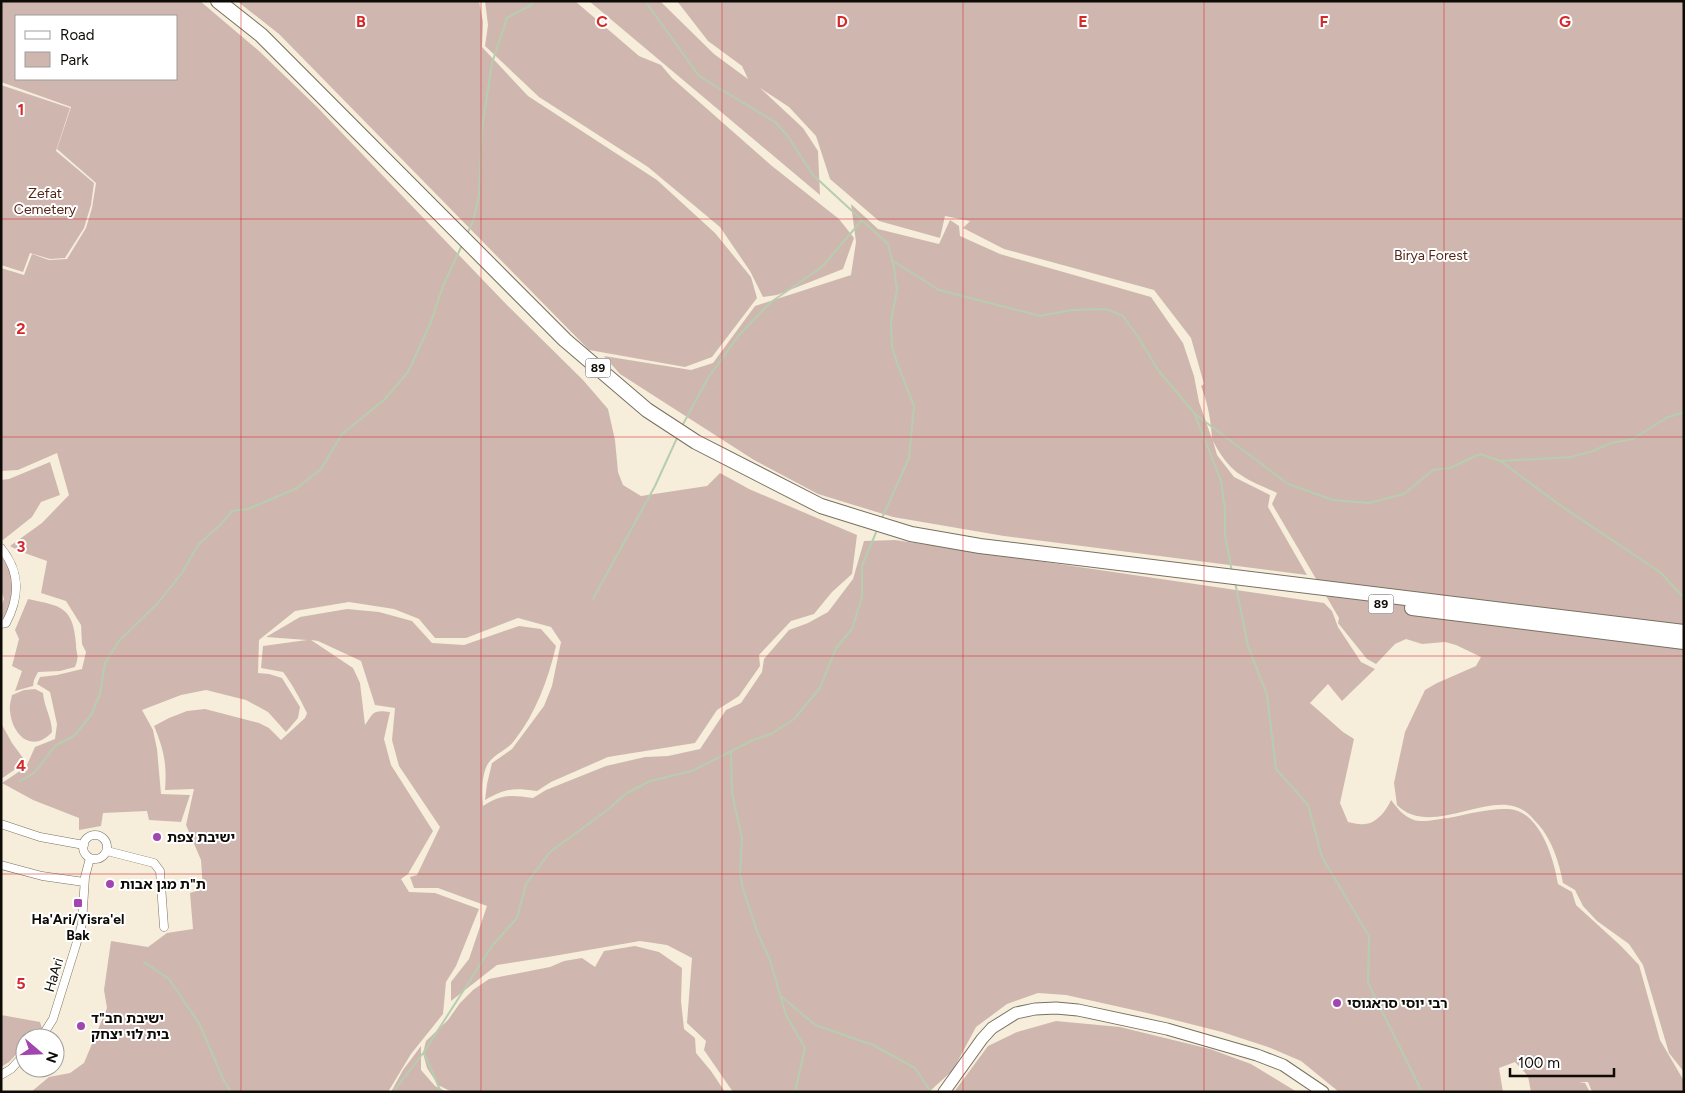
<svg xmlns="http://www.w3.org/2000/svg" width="1685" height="1093" font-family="Figtree,'Noto Sans Hebrew',sans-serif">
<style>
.green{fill:#cfb7b0;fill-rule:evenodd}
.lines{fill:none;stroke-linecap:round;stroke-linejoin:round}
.stream{stroke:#b7cdaf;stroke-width:2}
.street-casing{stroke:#787161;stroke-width:9}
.secondary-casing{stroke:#787161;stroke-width:13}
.highway-casing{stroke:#787161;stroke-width:16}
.street{stroke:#fff;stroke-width:8}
.secondary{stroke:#fff;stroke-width:11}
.highway{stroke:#fff;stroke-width:14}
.grid{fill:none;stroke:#d62828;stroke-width:1;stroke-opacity:0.55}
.poi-dot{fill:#a145af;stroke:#fff;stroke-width:2}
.labels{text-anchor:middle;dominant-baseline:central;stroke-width:4;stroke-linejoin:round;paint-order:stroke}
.shield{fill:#fff;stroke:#565451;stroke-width:1}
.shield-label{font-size:12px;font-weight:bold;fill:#0e0b06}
.park-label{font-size:14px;fill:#552516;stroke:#fff}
.poi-label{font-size:14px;font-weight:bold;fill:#0e0b06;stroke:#fff;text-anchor:start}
.street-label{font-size:14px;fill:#0e0b06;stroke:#fff}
.grid-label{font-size:16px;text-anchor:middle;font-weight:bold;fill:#d62828;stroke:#fff;stroke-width:4;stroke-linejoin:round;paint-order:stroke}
</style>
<rect width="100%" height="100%" fill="#f6eedb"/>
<path class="green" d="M1,1h199l59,50 58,56 188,196 78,77 25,29 7,31 3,32 5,13 18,11 66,-10 13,-13 29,16 108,46 -5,39 -20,18 -18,22 -23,7 -32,34 1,11 -21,30 -22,14 -22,33 -87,14 -57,25 -14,9c-25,-3 -30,-3 -52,9l2,-16 5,-21 20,-14 32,-43 8,-20 9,-44 -10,-15 -33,-9 -52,20h-31l-16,-19 -25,-10 -45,-7 -54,9 -36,29 -1,33 11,1 13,4 18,29 -2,11 -12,14 -18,-20 -22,-12 -40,-10 -25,5 -39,15 11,20 4,19 4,45 29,1 -9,27 -32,-2 -2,-9 -44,2 -2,13 -22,4v-12l-46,-18 -31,-17 24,-16 9,-20 20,-8 2,-15 -7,-32 -13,-8 3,-7 17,-2 25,-6 4,-17 -4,-8 -1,-19 -15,-24 -25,-8 6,-32 -28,-10 -9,-5 32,-23 27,-28 -12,-42 -39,17 -17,1v-203l23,7 8,-21 17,6 18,-1 19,-31 6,-20 4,-25 -39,-34 14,-42 -70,-25zM16,16h160v63h-160z
M237,1h242l4,21 -1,25 46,49 129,84 58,53 36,44 6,21 -45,59 -27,10 -96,-17 -310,-316z
M485,1h90l64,55 22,9 11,13 100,88 67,53 15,19 -11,31 -66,26 -14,2 -13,-26 -30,-44 -72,-60 -109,-70 -54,-51 3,-21z
M589,1h71l54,53 34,25 -6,-13 -34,-25 -31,-40h1007v1071l-15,-19 -26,-88 -14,-21 -32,-23 -14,-15 -8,-16 -12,-7c-4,-21 -11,-44 -26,-60 -3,-3 -7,-8 -11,-11 -34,-26 -94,28 -129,-7l-3,-22 11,-51 20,-42 12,-7 39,-17 5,-9 -25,-12 -11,-3 -23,2 -16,-5 -11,5 -19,20 -9,-5 -29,-36 1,-5 -67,-114 5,-11c-33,-15 -47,-19 -64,-52l4,14 17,22 36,18 -2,12 39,68 -303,-39 -111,-19 -75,-23 -64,-34 -134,-86 -16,-18 87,14 22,-7 42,-57 96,-31 5,-33 -5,-38 27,25 61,15 11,-24 9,6 1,10 40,18 151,43 32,46 11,33 5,26 13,37c-1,-19 -4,-35 -11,-53l3,-2 -13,-46 -37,-48 -150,-41 -41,-21 7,-7 -25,-5 -5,22 -61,-17 -49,-42 -14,-43 -27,-29 -29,-19 43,40 15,23 2,44z
M1,85l69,23 -14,43 38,32 -3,22 -7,23 -19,30 -15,1 -20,-6 -7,19 -22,-7z
M50,462l10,33 -19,7 -9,15 -29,23 -2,-1v-59l8,-1z
M895,540l429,63 8,8 6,16 23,35 14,7 -33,32 -14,-17 -18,19 33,29 11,7 -14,64 8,19c5,1 12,3 17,2 12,-1 21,-13 26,-24 7,9 12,16 23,20 9,3 24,-1 34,-2 20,-4 41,-10 61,-9 31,2 45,50 49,75l14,8 4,13 45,41 18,19 21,75 24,41v11h-92l-4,-10h-9l6,1 5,9h-59l-3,-16 -13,-14 -16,6 4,24h-164l-38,-31 -33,-14 -46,-15 -75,-19 -81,-18 -28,-2 -31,11 -31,23 -23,43 -24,22h-196l-29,-42 2,-9 -19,-18 5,-65 -25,-13 -27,-4 -92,16 -51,8 -46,36v-19l18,-23 18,-53 -49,-18h-24l-4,-11 7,-2 23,-48 -41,-61 -7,-26 3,-32 -20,-3 -14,-44 -43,-20 -7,-1 42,28 7,15 5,42c9,-13 8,-15 25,-13l-6,27 7,26 42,66 -25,43 -7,5 8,13 26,1 44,16 -23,57 -10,16 -3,32 -32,40 -23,38h-357l18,-15 21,-4 14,-10 23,-55 -3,-18 7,-49 37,6 19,-14 26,-4 -3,-36 13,-4 -2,-29 -15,-35 8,-36 -29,1c2,-26 -1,-40 -11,-64l15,-8 18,-7 18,-2 54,14 10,5 12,12 24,-22 2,-5c-7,-14 -14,-28 -24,-41l-22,-4 2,-22 44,-6 -41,-3 34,-20 47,-8 32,3 33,9 20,22 32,2 55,-19 22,3 15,17c-8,34 -20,67 -42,95 -6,8 -17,12 -24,20 -9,10 -8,32 -7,45 19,-12 28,-11 50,-8l13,-8 60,-24 39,-9 23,-1 32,-7 26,-39 15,-7 21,-31 2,-13 25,-29 19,-7 20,-11 25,-33 11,-38z
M1,557c17,18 13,39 5,60l-5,2v-12l3,-8 -3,-10z
M28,599c33,7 45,7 48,45 0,11 4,10 -1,23l-15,4 -22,1 -4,8 -1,6 -18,5 7,-20 -10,-5 7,-27 -4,-9z
M35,689l8,4c1,14 9,25 9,39 -20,22 -40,3 -42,-21 -1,-5 1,-11 2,-16l12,-5z
M1,723l11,20 14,19 -25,17z
M635,946l24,6 23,16 -1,33 3,28 11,9 1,15 15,18 14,21h-273l-14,-7 -11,-17 -4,-15 3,-12 22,-21 12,-17 13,-13 16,-11 61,-12 14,-6 18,-3 13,9 9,-16z
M1,1015l39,7 2,6 -10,10h-7v7l-16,17 -8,5z
M1056,1021l64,6 90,22 41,15 46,28h-343l34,-46 29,-14z
M421,1046v24l14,16 12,6h-56l12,-22z"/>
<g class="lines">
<path class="stream" d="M645,1l54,75 76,46 12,13 26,40 75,69 6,24 3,22 -6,31 1,25 5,17 17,43 -5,52 -27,60
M467,234l6,-13 6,-25 3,-68 10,-65 15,-45 24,-13 2,-4
M893,261l46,29 101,26 32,-6 34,-1 17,7 17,24 18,30 37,44 93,70 45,16 36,3 35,-9 29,-24 17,-2 30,-14 20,7 71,-4 22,-6 18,-8 22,-4 33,-21 18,-6
M1195,415l26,66 4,28v26l7,37
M682,426l26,-48 31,-43 32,-33 51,-35 40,-47
M1502,462l55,41 104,70 23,25
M1235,582l13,64 19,49 9,74 32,36 14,52 47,79 -1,47 54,109
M593,599l62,-113 22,-48
M731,752l1,41 10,45 -2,35 3,16 15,45 12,26 16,55 19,33 -10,44
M20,781l14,-8 22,-28 18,-9 17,-21 9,-21 5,-31 14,-22 39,-38 23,-29 18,-30 22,-20 11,-13 16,-2 49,-21 24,-19 21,-35 42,-34 24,-28 23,-50 12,-36 19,-41
M144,962l25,17 31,46 23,54 8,13
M781,996l34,29 58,20 42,23 16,24
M424,1053l17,39
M393,1092l31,-40 68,-106 25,-28 9,-34 24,-32 56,-41 21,-18 23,-12 42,-10 61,-31 18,-6 23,-15 26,-31 16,-40 16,-19 10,-32v-31l15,-36"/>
<defs>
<path id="street" d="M1,548c19,23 19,49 5,75l-5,1
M1,824l39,13 44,8
M83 847a12 12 0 1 1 24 0a12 12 0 1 1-24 0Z
M107,851l47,12 6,8 4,56
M1,865l41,11 42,6
M41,1038l12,-19 23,-74 6,-21 3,-47 5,-19
M1,1075l10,-6 14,-15"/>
<path id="secondary" d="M944,1092l38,-53 10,-11 24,-15 19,-4 21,-1 22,2 89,19 90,26 26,10 40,27"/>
<path id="highway" d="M218,1l43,34 304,305 82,70 49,32 125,64 90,28 69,12 704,86
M1412,608l272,34"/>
</defs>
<use href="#street" class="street-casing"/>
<use href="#secondary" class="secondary-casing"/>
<use href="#highway" class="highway-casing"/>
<use href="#street" class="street"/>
<use href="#secondary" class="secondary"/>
<use href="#highway" class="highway"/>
</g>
<path class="grid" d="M241,1v1091M481,1v1091M722,1v1091M963,1v1091M1204,1v1091M1444,1v1091M1,219h1683M1,437h1683M1,656h1683M1,874h1683"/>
<g class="poi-dot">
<circle cx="157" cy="837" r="5"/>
<circle cx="110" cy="884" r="5"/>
<rect x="73" y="898" width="10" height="10" rx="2.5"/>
<circle cx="1337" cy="1003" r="5"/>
<circle cx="81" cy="1026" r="5"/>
</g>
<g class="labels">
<g class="shield">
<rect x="585.5" y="358.5" width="25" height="19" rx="4"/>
<rect x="1368.5" y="594.5" width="25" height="19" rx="4"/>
</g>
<g class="shield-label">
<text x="598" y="368">89</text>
<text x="1381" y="604">89</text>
</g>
<g class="park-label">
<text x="45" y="193">Zefat<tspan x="45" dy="16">Cemetery</tspan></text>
<text x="1431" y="255">Birya Forest</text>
</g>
<g class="poi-label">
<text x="167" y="837">ישיבת צפת</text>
<text x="120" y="884">ת"ת מגן אבות</text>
<text x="78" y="919" text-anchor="middle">Ha'Ari/Yisra'el<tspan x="78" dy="16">Bak</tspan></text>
<text x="1347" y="1003">רבי יוסי סראגוסי</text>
<text x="91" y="1018">ישיבת חב"ד<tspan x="91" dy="16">בית לוי יצחק</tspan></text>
</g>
<g class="street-label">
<text transform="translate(54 975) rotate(-73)">HaAri</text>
</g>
</g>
<g class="grid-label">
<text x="361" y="27">B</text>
<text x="602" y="27">C</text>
<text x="842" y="27">D</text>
<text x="1083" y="27">E</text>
<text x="1324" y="27">F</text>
<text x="1565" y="27">G</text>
<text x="21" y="115">1</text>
<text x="21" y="334">2</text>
<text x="21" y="552">3</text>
<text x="21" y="771">4</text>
<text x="21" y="989">5</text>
</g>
<rect width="1685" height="1093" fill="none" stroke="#0e0b06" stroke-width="5"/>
<rect x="15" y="15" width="162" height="65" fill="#ffffff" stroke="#9f9d9b"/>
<rect x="25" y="31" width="25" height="8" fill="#ffffff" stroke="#9f9d9b"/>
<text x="60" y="40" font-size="15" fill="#0e0b06">Road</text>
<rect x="25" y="52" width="25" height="15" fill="#cfb7b0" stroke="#9f9d9b"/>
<text x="60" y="65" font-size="15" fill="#0e0b06">Park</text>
<g transform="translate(40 1053) rotate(109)"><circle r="24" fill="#ffffff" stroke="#9f9d9b"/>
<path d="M0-4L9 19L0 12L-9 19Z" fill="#a145af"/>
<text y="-8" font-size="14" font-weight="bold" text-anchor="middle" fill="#0e0b06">N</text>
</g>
<path d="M1510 1068v8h104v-8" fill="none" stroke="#0e0b06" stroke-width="2.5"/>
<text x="1518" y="1068" font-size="15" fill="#0e0b06" stroke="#ffffff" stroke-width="4" paint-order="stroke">100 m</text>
</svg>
